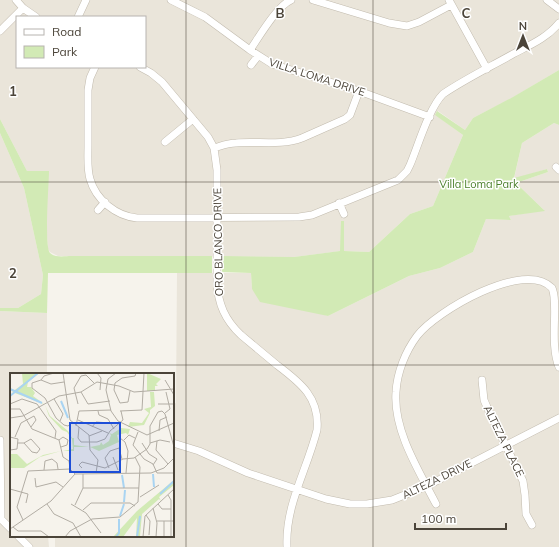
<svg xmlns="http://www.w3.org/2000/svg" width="559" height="547" font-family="Mulish,sans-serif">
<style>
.residential{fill:#eae5da;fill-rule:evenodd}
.green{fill:#d2eab5}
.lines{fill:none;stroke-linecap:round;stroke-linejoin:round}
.minor-casing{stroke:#c2bbae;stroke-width:8}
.minor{stroke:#fff;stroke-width:7}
.grid{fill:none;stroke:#4b4439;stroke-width:1;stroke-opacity:0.55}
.labels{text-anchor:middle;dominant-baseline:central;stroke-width:3;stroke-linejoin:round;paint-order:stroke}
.street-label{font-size:11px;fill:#4b4439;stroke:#fff}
.park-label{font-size:11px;fill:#4a7f2a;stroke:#fff}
.inset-river{fill:none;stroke:#a9d4f2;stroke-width:2}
.inset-road{fill:none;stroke:#b2ada4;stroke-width:1}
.view{fill:#1d4ed8;fill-opacity:0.15;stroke:#1d4ed8;stroke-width:2}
.inset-edge{fill:none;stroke:#4b4439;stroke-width:2}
.grid-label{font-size:13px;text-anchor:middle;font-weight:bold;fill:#4b4439;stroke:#fff;stroke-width:3;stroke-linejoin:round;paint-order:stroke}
</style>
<rect width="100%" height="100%" fill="#f6f3ec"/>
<path class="residential" d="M0,0h559v70l-47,28 -39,20 -8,12 -27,-19 -2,4 27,20 -30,71 -23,8 -41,38 -25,-1v-30h-2l-1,30 -47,6 -236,-1 -8,-4 -2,-3 -1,-14 -20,-64 -27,-52zM17,17h128v50h-128z
M554,123l5,2v422h-504v-11h118v-132l3,-1 1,-130h74l1,16 76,27 81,-40 31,-8 33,-16 13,-33 25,1 -2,-4 35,-6 -28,-27 32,-11 -1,-3 -33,10 8,-36z
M0,133l24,55 19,87 -2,19 -23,14h-18z
M0,311l47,2v61h-36v162h37l1,11h-49z"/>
<path class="green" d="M559,70v55l-5,-2 -32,20 -8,35 33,-9 1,3 -32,11 29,28 -36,5 2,4 -25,-1 -13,33 -33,16 -31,8 -81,40 -68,-14 -8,-13 -1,-16 -29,-1v-16l72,1 46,-6 1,-30h3v30l25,1 41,-38 23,-8 30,-71 -28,-20 2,-4 28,19 8,-12 40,-21z
M0,119l27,52h22c0,12 -5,75 1,82 5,5 15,3 21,3h141v17h-164l-1,40 -47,-2v-3h18l23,-14 2,-19 -19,-87 -24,-55z"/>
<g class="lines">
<defs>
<path id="minor" d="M16,0l7,8 13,9
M171,0l34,17 45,33 22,14 87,27 71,26
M313,0l76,23 18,3 12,-4 32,-17
M449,0l38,69
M547,0l12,9
M78,17l8,-17
M0,31l23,-23
M250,50c9,-13 27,-44 41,-50
M251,65l7,-9
M95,67l-5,11 -2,12c0,19 0,37 0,56 0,11 -1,23 2,33 6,21 26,37 47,39l162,-1 13,-2 86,-35 9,-9 3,-6c8,-19 19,-57 33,-71 22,-15 47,-27 70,-40 17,-9 34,-16 46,-31
M140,67l11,6 11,9 46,55 6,11 3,22v112c1,22 8,38 24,53 12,10 24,20 36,30 24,18 43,33 40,65 -10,40 -32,75 -30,117
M165,142l28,-23
M214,148c7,-2 14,-5 22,-5 22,-2 45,3 66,-5l43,-19 5,-4 9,-24
M556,167l3,3
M339,203l5,11
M98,210l7,-8
M482,380l2,20 3,7 36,74 2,14 1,19 6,11
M0,440l1,79 10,10
M173,443l26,8 49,22 78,26 24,5h17l25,-4 35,-14 132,-68
M436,504c-17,-33 -43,-74 -40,-112 1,-19 9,-40 21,-56 19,-25 108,-77 135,-48 7,15 -3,56 7,79
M18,536l11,11"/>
</defs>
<use href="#minor" class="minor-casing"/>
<use href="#minor" class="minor"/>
</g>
<path class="grid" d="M186,0v547M373,0v547M0,182h559M0,365h559"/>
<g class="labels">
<g class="street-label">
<text transform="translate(317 77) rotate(18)">VILLA LOMA DRIVE</text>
<text transform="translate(218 242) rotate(-91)">ORO BLANCO DRIVE</text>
<text transform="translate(504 441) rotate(64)">ALTEZA PLACE</text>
<text transform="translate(437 479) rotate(-26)">ALTEZA DRIVE</text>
</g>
<g class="park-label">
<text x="479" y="184">Villa Loma Park</text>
</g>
</g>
<g transform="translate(10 373)">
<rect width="164" height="164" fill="#f6f3ec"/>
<path d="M12,0h17l-11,9 -1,5h4l4,6 -2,3 11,8 -32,-12 11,-8zM137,0l14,6 -5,5 2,2h-3v5h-8zM140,19h4l1,14 -5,4v3l-6,12 -16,2 2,-5 12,1 7,-10 -5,-4 7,-2zM35,32l5,11 18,15 4,7h2v7l15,2h-15v4h-11l10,-2 -1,-10 -5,-7 -5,-2 -13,-14zM111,55l9,1 -2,6 -2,-2 -9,2 2,7 -20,9 -9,-4 10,-2 1,-3 2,3 6,-4 2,-6 -2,-2 3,1zM51,78l-21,6 -16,11h-14v-14h7l10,10 16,-9zM164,107v5l-15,12 2,4 -2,-2 -17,15 -2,22 -4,1 1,-19 -14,19h-10l24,-26z" fill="#d2eab5"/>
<path class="inset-river" d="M0,16l32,14M0,23l28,-23M51,28l7,17M143,101l1,13M112,102l2,13M150,121l14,-13M114,129l1,-12M110,143l4,-12M106,164l3,-4v-14M127,164l3,-21"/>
<path class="inset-road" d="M53,0l7,47 19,15 1,15 8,10 -2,13M87,0l4,5 -1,12M106,0l-8,6 -2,11 5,21 7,10 29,14 27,-12M31,7l-9,3v5l13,10 11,20 8,7 4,1 4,-3M31,7l10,4 13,-2M31,7l3,-4 10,-3M155,7l9,15M120,18l-2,11 -8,1 -6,-13 1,-7 7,-5 13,-2 1,-3M71,19l7,12 22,-3M44,26l9,15 -3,7M0,31l12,-5 15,5 19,27 -1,7M68,31l-4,-16 7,-12 5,-1 8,8M148,31h16M0,36h10l12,20 27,11 4,17 6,4 1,8 5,5M132,37l2,-37M88,38l1,4 9,4 6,10M110,38l22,-1M155,40l5,-4 -4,-17M155,41l9,33M0,45l13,-2 36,-20 22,-4 16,-10 22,4 15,6 40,-3M68,47l30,13M66,53l3,-15 32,-1M69,54l-1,11 3,4h16l8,-3 5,-8 13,-11 -2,-9M82,54l4,-5 14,1M149,58l1,-11 7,-3M128,59l-5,13 11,14 9,5 4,9h17M79,63l13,-5M0,64l8,2 -1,10 -7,1M5,64l6,-14 13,-7 2,4 -5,7M110,65l5,4 3,9 -2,22M49,67l4,-3 5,3 -1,5 -6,2M114,67l5,-5 6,3M147,68l-1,9 12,14M8,70h6l7,-4 9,10M14,70l8,9 5,1 3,-4M132,70l7,11 8,5 -4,6M140,70l10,-3 10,2M103,84l5,13M72,95l-3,-3 3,-3 23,6 18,-9 11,-1 13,-9 3,-5v-18l8,-14 4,-1 3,3M99,95l-4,-10 5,-7 9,-3 3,11M34,97l1,-9 7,-2 5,4 1,6M25,105l1,9 20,-5 7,5M73,115h56M0,116l18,5 -2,9M158,122l3,5v37M130,124l19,-12M37,131l7,10 19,9 8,14M61,131l15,9 15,20M148,131l4,5h9M65,132l8,-17v-14M143,135l4,15 -1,14M73,137l8,-7h39l5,3M136,142l4,6 -1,14M13,147l-6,-13 11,-36 42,-2M147,148h17M3,154l5,4h23l8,6M0,156l41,-28 24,-27 76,-1 13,-5 10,-10M55,164l5,-6 22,-12 28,-2 18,-15 2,-35 -5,-10M133,164l2,-21 29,-27M154,164v-16"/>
<path class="view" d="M60,50h50v49h-50z"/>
<rect width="164" height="164" class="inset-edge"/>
</g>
<g class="grid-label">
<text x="280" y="18">B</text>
<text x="466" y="18">C</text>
<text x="13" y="96">1</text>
<text x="13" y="278">2</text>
</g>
<rect x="16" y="16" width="130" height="52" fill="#ffffff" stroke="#b7b4b0"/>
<rect x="24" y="29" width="20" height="6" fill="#ffffff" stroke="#b7b4b0"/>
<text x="52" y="36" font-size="12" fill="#4b4439">Road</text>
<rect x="24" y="46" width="20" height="12" fill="#d2eab5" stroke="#b7b4b0"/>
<text x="52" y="56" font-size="12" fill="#4b4439">Park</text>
<g transform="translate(523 36)" stroke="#ffffff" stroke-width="3" paint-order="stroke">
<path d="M0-3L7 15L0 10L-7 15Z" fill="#4b4439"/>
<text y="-6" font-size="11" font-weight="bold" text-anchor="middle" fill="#4b4439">N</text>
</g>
<path d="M415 523v6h91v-6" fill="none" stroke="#4b4439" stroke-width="2"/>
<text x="421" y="523" font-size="12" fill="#4b4439" stroke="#ffffff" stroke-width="3" paint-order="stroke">100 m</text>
</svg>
